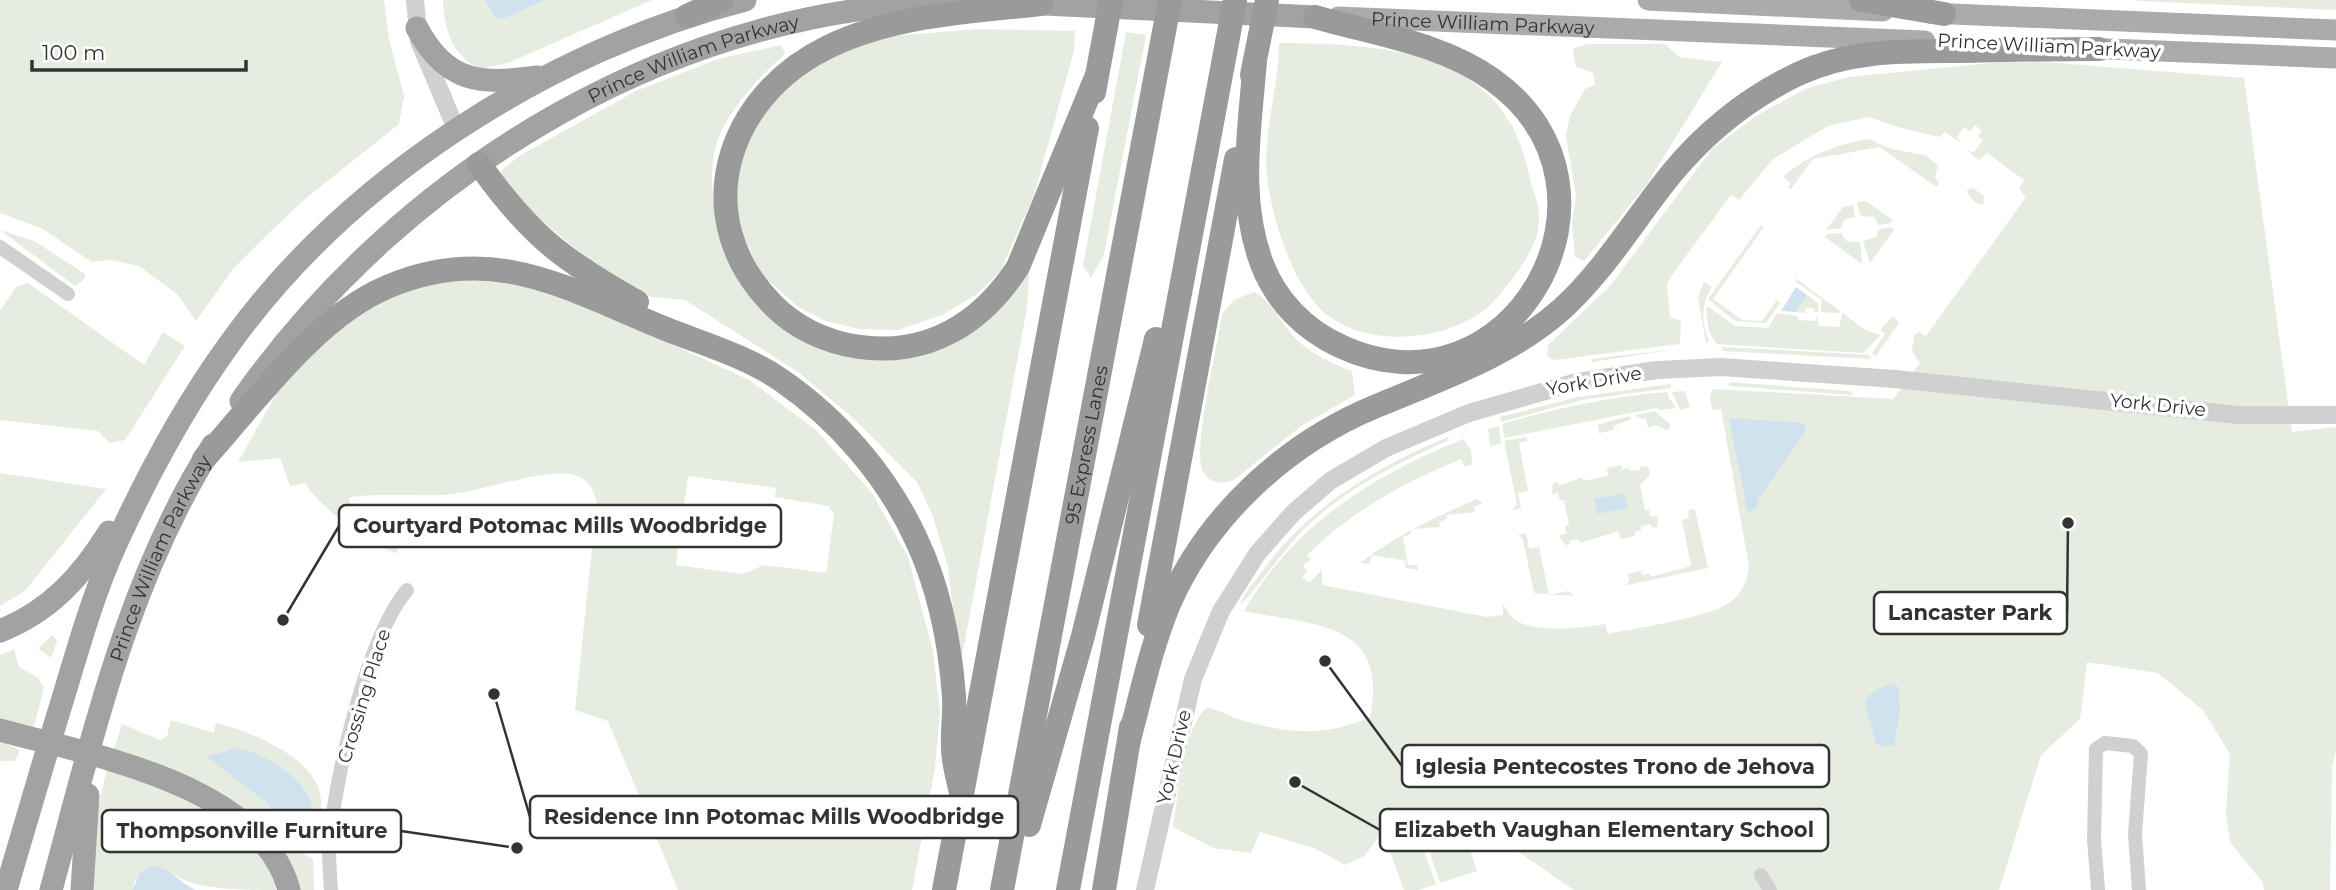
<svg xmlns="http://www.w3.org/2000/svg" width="2336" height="890" font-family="Montserrat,sans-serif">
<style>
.green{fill:#e6ecdf;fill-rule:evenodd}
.water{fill:#cfe2ee}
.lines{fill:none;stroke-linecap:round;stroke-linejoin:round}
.minor{stroke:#d0d0d0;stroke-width:14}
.tertiary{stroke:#d0d0d0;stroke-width:18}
.primary{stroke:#ababab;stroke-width:21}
.trunk{stroke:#a2a2a2;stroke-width:23}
.motorway{stroke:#9a9a9a;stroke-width:24}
.labels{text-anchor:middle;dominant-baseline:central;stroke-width:7;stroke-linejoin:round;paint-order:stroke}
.street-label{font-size:19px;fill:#333;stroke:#fff}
.leader{fill:none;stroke:#333;stroke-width:2.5}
.callout-dot{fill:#333;stroke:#fff;stroke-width:2.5}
.callout{fill:#fff;stroke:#333;stroke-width:2.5}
.callout-label{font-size:21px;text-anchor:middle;font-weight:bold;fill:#333}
</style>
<rect width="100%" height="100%" fill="#fff"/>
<path class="green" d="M0,0h384l5,39 15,57 -5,28 -94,75 -35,33 -37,37 -37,52 -18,-26 -39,-29 -28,-6 -19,2 -49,-33 -43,-16z
M443,0h42l10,18h11l38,-18h108l-144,63 -29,6c-27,-15 -35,-39 -36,-69z
M2135,0h201v10l-195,-9z
M977,29l98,2 -1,20 -40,144 -33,75 -24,24 -35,21 -44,15 -39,-1 -33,-8 -28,-14 -36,-32 -25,-52v-63l36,-68 69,-42 50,-14z
M1126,32l20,3 -42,219 -13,24 -8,-12z
M1279,43c101,1 223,5 249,127 3,18 12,32 11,51 -1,21 -14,41 -26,57 -8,9 -15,20 -24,28 -39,35 -117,42 -159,11 -34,-24 -54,-87 -61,-127 -10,-50 10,-97 10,-147z
M1588,44h77l14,13 43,5 -75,122 -63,77 -9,-4 -3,-35 4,-26 -10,-60 4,-20 15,-27 10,-4 -2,-12 -17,-6 -3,-19z
M781,45l4,9c-25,22 -49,47 -64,78 -25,52 5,157 54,189 7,5 21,7 30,10 29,8 58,17 87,26l133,-84 4,2 -2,33 -67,359 -12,-100 -15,-51 -16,-34 -66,-66 -53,-44 -113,-72 -33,-3 -56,-31 -62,-52 -35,-38 6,-9 16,-12 115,-64 82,-32z
M2001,62l56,1 187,15 48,354 44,-5v323l-4,18 -2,122h-66l-1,-7 -33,-41 -4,-29 4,-59 -27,-44 -45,-37 -71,-11 -7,57 -39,36 -42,135h-425l-112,-77 -73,11 -25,32 -19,9 -31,-17 -54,-16 -9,21 -38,-5 -40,-21c5,-29 11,-103 34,-119 14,2 27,11 41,14 44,12 80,14 122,-5 20,-96 -56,-91 -126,-106 49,-86 130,-136 219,-172l8,11 1,14 -7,3 -4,-8c-58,24 -109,52 -154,96l4,4 -8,7 5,5 -6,6 7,6 13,-13v15l165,32 16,-2v-11c4,6 7,13 14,17 19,12 66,7 88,3l3,10c31,-7 96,-15 121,-31 13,-9 19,-23 20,-37l-28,-157 -9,1 -2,-14 3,-7 180,10 27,-36 -8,-12 2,-16 5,-3 7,4 100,-139 -7,-8 5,-9 -37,-27 -8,7 -12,-9 7,1 9,-12 -5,-4 4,-5 -7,-6 -5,6 -6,-4 -7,10 4,6 -16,-11 -6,5 -38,-9 -32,-11 -41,9 -55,33 -34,41 -8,-5 -59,80 -5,9 3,33 11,4 -1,23 -126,16 -7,-4 1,-11 62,-59 102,-137 44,-33 49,-27 43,-12z
M1869,139l22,10 34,6 13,10 -3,11 4,8 -3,3 -56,-40 -67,12 -22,30 -3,-1 3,-5 -8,-6c21,-20 57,-34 86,-38z
M1973,188l11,8 -1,9 -9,-3 -8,-11z
M1866,201l27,19 -2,3 -13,2 -4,-8 -14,-1 -3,-14z
M1853,205l2,12 -11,3 -3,8 -15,2 17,-23z
M1761,225l3,2 -51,72 29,21 20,1 15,-21 3,3 -14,20 -31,-2 -27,-22z
M1891,227l3,3 -24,33 -7,-22 13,-4 3,-8z
M0,230l34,11 51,33v5l-10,7z
M1841,233l5,8 14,1 2,22 -37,-27 3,-3z
M487,276l70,15 192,89 67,50 56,63 36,64 25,94 7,61 -5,56 -23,122h-234l-70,-169 -33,-11 22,-208c-5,-17 -11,-25 -28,-28 -28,-4 -91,18 -124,21 -19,1 -86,-2 -96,3l1,10 17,11 -1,10 31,19 2,3 -3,2c-21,-4 -81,-50 -91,-70l-15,3 -10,-28 -42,4 45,-80 15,-19 87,-71zM688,476l88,12 -1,9 53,9 6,8 -8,59 -62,-8 -22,9 -66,-9z
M1795,278l45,33 -2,2 -17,-1 1,-12 -26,-18z
M1704,282l8,5c-11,16 -11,36 -3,54l-3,2 -8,-46z
M28,283l116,82 19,-33 22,14 -60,94 -15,3 -12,-12 -98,-11v-109l16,-24z
M1254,292c21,11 27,34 44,49 15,14 35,23 54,30l3,24 -54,31 -67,54c-14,6 -30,2 -33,-15 -5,-32 16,-116 21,-151l12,-14z
M1807,295l11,8v9h-4v-4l-8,-1 -1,6 -10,-1z
M1709,307l26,19 33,2 9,-15 21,3v4l16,1 3,-4 2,9 20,1 4,-14 22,17 16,5 -18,18 -146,-9 -8,-12 -3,-24z
M1893,316l6,7 -24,34 -3,-4 13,-19 -5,-4z
M1722,347l147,8 2,4 -149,-8z
M1676,349l-84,13 -1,-3z
M1729,382l121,9 3,4 -124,-9z
M1671,384v4l-89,12 -81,22 -1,-5 78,-20z
M1685,391l5,16 -10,3 -8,-18z
M1668,392l1,6 7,10 -16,2 -4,-2 -152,30 -2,-14c55,-16 110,-28 166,-32z
M1655,411l16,14 -3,5 -13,-5 -7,3 -2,-9 -9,-1 -1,-3z
M1630,416l1,3 -17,7v4l-15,3 -1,-8 -9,2z
M1499,426l2,18 -11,2 -2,-17z
M1448,437l1,3c-52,23 -102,48 -143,87 -14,13 -60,75 -66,78 3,-11 13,-21 20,-31 47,-66 114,-106 188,-137z
M1526,437l1,4 -8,2 9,48 -10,2 3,15 -8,2 4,-6 -13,-63z
M1621,465l1,4 7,-1 2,3 9,-1v-4l8,1 2,8 -10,10 5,25h4l2,7 7,-1 -1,11 -5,1 -1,-4 -10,2v4l-7,2 1,4 -15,3 -1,-8 -39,12 -2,-4 -8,2v3l-5,1 -6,-10 7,-1 -1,-8 4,-1 -5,-25h-4l-2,-7 -6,1 1,-11 5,-1 1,4 23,-9 1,4 25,-5 -1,-8z
M0,473l106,16 -81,102 -25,15z
M1477,499l6,4 -9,4 1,5 -28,3v4l-8,3 1,5 -28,2 -1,5 -8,3 5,28h9l1,5 -13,-2 1,-7 -34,-6 -3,9 -9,-1c37,-28 75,-46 117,-64z
M1693,501l15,67 -85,18 6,-4 -1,-8 13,-3 1,4 8,-1 1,3 40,-11 -9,-46 7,-2 -1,-8 7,-1z
M1526,533l3,16 10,-2 10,48 20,-4 5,5 -40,-3 -11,-54 -5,-4z
M53,635l4,6 -6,17 -13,-10z
M14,649l5,18 19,11 6,9 -11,44 -33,-9v-67z
M171,720l43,13 2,-10c33,7 97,34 104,71 3,14 -2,30 -3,44l-5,4 -5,-3c10,-16 3,-35 -3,-51l-79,-38 -18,7c34,25 81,54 95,96l11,6 1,31h-20l-26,-53 -155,-85 9,-28 38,16 7,-4z
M0,741l20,9 -5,11h-15z
M107,769c60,18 153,52 169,121 -31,0 -80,0 -101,-15l-40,5 -3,10h-45l3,-50z
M1461,823l16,48 -37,12 -16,-48z
M1414,824l22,60 -18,6h-14l-20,-55z"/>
<path class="water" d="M485,0h59l-38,18h-11z
M1796,287l11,8 -12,17 -14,-1z
M1729,418l74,5 3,3 -2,8 -46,65v7l-10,7z
M1625,493l3,15 -31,6 -3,-15z
M1892,684l5,1 2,5 1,23 -6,32 -12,2 -6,-4 -11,-39c2,-12 16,-16 27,-20z
M237,748c36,7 97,47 70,91h-9l-33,-38 -59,-45z
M151,866c20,1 28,17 45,24h-64l9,-18z"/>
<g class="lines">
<path class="minor" d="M0,247l68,47
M1761,875l9,15
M331,890c-1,-14 -2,-29 -2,-43 5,-65 37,-208 78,-257
M2098,890l-4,-50 2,-91 9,-6 28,3 8,8 -6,80 4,56"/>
<path class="tertiary" d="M415,0l4,41 38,90
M1145,890l48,-211 28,-68 36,-57 36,-41 37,-32 56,-33 83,-35 108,-31 80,-12 64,-3 174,12 343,36h98"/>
<g class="primary">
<path d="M1648,0l235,11"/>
<path d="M1929,13l407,17"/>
<path id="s1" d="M1338,17l587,24"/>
<path d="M2083,48l253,10"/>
</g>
<g class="trunk">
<path d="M1024,3l291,14"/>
<path d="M417,28c29,55 64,57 120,49"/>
<path id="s2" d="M241,401c163,-233 442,-401 731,-399"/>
<path d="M0,631c50,-20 81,-54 109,-99"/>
<path d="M0,730c90,25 261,54 289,160"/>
<path d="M6,890c19,-65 38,-130 58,-195 15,-50 30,-103 52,-151 31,-68 68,-137 112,-198 118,-166 320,-296 517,-346"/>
<path id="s3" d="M51,890c42,-153 76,-310 162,-445"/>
<path d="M82,890l6,-95"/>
</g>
<g class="motorway">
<path d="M1861,0l83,14"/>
<path d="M1041,4c-72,8 -147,11 -213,43 -103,50 -141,171 -55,258 44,45 122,57 177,27 29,-15 51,-39 68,-65l79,-192"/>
<path d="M687,16l35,-16"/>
<path d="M1255,60c-5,68 -18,138 7,204 14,37 43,66 78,82 171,80 305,-157 153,-266 -51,-37 -119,-46 -178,-63"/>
<path d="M1252,75l15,-75"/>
<path d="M1094,92l17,-92"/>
<path d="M479,164c50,70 83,96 158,138"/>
<path d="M204,459c51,-57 112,-142 183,-172 107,-46 182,3 279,42 38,15 82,28 115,51 58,40 107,97 136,161 23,49 33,102 37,155 1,18 -2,35 -1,52 0,15 5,30 8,45"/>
<path d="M1149,625l87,-466"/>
<path d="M1129,740c12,-45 22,-93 40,-136 39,-89 117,-160 205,-197 66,-28 134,-50 188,-98 44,-40 73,-91 110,-136 34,-41 78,-76 126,-99 54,-25 108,-23 165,-23 45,-1 90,-2 136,-2"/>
<path d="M1029,825l54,-189 73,-297"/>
<path d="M944,890l143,-762"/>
<path id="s4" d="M1002,890l168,-890"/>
<path d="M1068,890l167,-890"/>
<path d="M1104,890l27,-163"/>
</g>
</g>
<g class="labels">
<g class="street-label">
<text stroke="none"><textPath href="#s1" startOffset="145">Prince William Parkway</textPath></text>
<text transform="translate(2049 46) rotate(3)">Prince William Parkway</text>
<text stroke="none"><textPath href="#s2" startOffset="578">Prince William Parkway</textPath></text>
<text transform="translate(1594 381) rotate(-10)">York Drive</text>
<text transform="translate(2158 405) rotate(6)">York Drive</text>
<text stroke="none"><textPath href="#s4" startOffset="453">95 Express Lanes</textPath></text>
<text stroke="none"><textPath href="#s3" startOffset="350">Prince William Parkway</textPath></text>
<text transform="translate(364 696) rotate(-73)">Crossing Place</text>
<text transform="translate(1174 757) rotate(-77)">York Drive</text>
</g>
</g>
<path class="leader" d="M283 620L339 526M2068 523L2067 613M1325 661L1402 766M494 694L530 817M1295 782L1380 830M517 848L401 831"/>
<g class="callout-dot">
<circle cx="283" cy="620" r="7"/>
<circle cx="2068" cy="523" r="7"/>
<circle cx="1325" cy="661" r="7"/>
<circle cx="494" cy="694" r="7"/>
<circle cx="1295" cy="782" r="7"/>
<circle cx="517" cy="848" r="7"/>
</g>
<g class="callout">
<rect x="339" y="505" width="442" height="42" rx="7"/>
<rect x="1874" y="592" width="193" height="42" rx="7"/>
<rect x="1402" y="745" width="427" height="42" rx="7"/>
<rect x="530" y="796" width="488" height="42" rx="7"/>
<rect x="1380" y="809" width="448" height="42" rx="7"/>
<rect x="102" y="810" width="299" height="42" rx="7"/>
</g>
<g class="callout-label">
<text x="560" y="533">Courtyard Potomac Mills Woodbridge</text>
<text x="1970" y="620">Lancaster Park</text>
<text x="1615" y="774">Iglesia Pentecostes Trono de Jehova</text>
<text x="774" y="824">Residence Inn Potomac Mills Woodbridge</text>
<text x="1604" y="837">Elizabeth Vaughan Elementary School</text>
<text x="252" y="838">Thompsonville Furniture</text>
</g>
<path d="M32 60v10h214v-10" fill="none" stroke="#333333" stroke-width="3.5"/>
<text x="42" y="60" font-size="21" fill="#333333" stroke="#ffffff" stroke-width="5" paint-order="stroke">100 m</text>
</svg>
